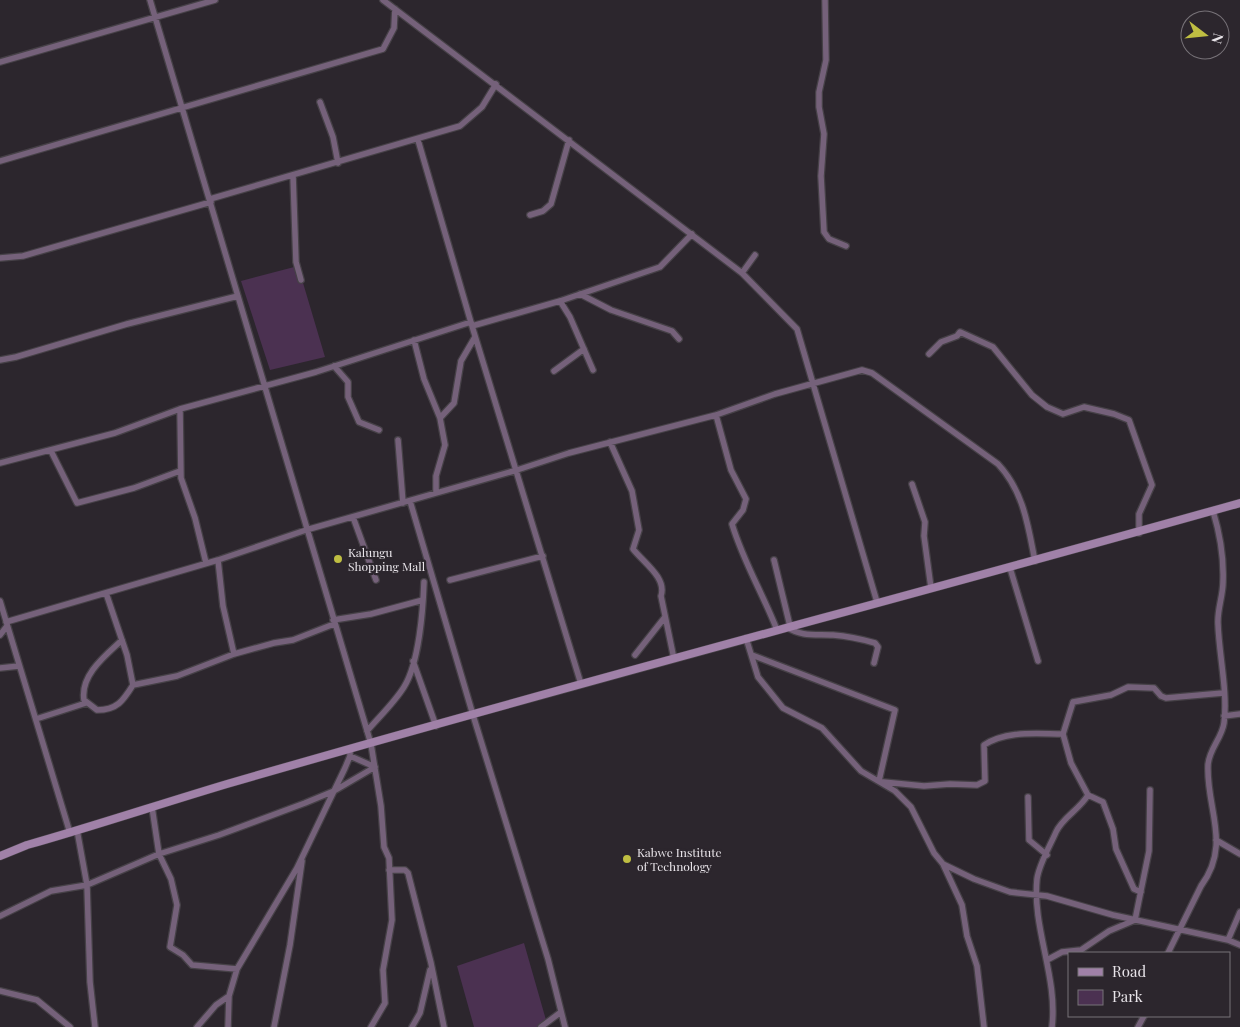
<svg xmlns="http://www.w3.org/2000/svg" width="1240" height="1027" font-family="'Playfair Display',serif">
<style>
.green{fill:#4b3151}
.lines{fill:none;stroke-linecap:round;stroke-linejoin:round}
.street-casing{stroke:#464147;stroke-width:8}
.secondary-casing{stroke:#464147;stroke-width:9}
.street{stroke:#75617a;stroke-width:5.5}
.secondary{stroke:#a081a8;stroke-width:8}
.poi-dot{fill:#bfbe42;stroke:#2c262d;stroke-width:2}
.labels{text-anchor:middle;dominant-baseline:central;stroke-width:4.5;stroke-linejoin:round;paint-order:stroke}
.poi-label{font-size:12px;fill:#e8e4e9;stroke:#2c262d;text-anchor:start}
</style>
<rect width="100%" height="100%" fill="#2c262d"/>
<path class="green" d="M298,266l27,91 -55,13 -29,-89z
M524,943l24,84h-74l-17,-61z"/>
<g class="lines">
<defs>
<path id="street" d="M150,0l221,744 10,62 3,41 5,11 3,62 -9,50 2,33 -14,24
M383,0l359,273 55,56 80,273
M825,0l1,60 -7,32v15l5,27 -3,42 3,56 5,7 17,7
M0,62l215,-62
M320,102l13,35 5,26
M418,140l54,186 109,358
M0,161l383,-112 11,-21 1,-19
M293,175l3,87 5,18
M210,199l250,-73 22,-19 14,-23
M530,215l13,-4 8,-7 18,-64
M0,258l23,-2 188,-54
M742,273l13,-18
M580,294l31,16 61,21 7,8
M560,301l10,16 23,53
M472,326l88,-25 100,-34 32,-33
M414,340l10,39 16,39
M929,354l12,-12 16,-6 3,-4 33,15 39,48 15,12 16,7 21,-7 30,7 15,6 23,65 -13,29v19
M0,360l16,-3 111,-33 111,-28
M334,366l14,16v15l11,25 20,8
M554,371l30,-22
M180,409l1,69 14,40 11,45
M716,415l15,55 15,29 -3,11 -11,14c11,37 31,70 45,106
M398,440l5,63
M610,442l22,49 7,39 -6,19c11,14 34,29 28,47l13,63
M51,451l26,52 57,-15 46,-17
M0,463l115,-30 65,-24 136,-37 155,-50
M912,484l13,38 -1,14 7,52
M436,493v-17l9,-31 -5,-27 14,-15 7,-42 14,-24
M410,501l63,214 75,244 17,68
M353,517l23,63
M218,560l5,46 11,48
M774,560l16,66
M1010,568l28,93
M450,580l93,-24
M106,593l21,62 6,30c-10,16 -16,25 -36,25l-13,-10c-4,-25 22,-45 38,-60
M0,601l70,232
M333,620l38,-6 52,-14
M6,622l212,-62 88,-30 211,-60 52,-17 147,-38 59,-21 87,-24 10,3 126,91c26,28 30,62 37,97
M787,627c14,10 29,7 46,8 14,1 28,4 42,8l3,4 -4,16
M0,635l7,-9
M746,638l12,39 25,31 39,20 39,43 34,20 16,16 23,46 9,11 31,15 36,13 37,4 66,19 115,25 12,5
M635,655l30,-38
M752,655l143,55 -16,71
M413,661l23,65
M0,668l19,-2
M133,685l44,-9 57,-22 40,-11 19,-3 41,-16
M1224,716l16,-2
M36,719l50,-16
M367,731c12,-14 27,-28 37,-44 15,-24 19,-77 20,-105
M350,756l25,11
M883,782l41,4 26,-2 27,1 8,-4 -1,-36c23,-15 53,-11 79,-11l10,-32 38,-7 17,-8 26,1 7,8 5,2 57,-5
M1088,795l15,7 10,27 3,20 18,40 7,3
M1028,797l1,43 18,15
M152,807l7,47 12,25 6,26 -7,42 13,8 9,10 45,4
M77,830l10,55 3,97 5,45
M1216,840l24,14
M943,864l19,41 5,31 10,30 7,61
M389,870h16l3,3 23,90 13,64
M0,916l51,-25 36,-6 72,-31 60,-19 86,-32 29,-12 41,-24
M1228,940l12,-28
M1168,953l33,-67c31,-42 5,-77 7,-121 1,-16 14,-27 16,-42 4,-31 -5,-68 -6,-99 -1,-14 5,-28 5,-42 1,-24 -3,-48 -10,-71
M1047,960l15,-8 19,-2 28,-19 26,-11 14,-69 1,-61
M0,991l37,9 33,27
M197,1027l19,-22 13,-9 8,-27 60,-101 48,-100 5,-12v-6
M228,1027l1,-31
M274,1027l16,-82 12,-84
M412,1027l8,-14 10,-43
M541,1027l20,-15
M1052,1027c6,-50 -20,-99 -15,-148 2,-15 13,-33 19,-47 6,-14 24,-23 32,-37l-17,-32 -8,-29
M1138,1027l6,-11"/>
<path id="secondary" d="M0,856l27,-11c67,-19 133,-41 200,-61 336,-98 676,-186 1013,-281"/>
</defs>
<use href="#street" class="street-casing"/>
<use href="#secondary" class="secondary-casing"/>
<use href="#street" class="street"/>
<use href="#secondary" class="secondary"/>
</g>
<g class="poi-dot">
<circle cx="338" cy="559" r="5"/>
<circle cx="627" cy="859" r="5"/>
</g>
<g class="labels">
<g class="poi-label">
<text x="348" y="552">Kalungu<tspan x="348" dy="14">Shopping Mall</tspan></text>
<text x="637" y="852">Kabwe Institute<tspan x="637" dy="14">of Technology</tspan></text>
</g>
</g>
<rect x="1068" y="952" width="162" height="65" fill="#2c262d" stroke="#777278"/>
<rect x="1078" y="968" width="25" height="8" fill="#a081a8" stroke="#777278"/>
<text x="1112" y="977" font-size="15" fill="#e8e4e9">Road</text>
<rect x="1078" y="990" width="25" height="15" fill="#4b3151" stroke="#777278"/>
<text x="1112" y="1002" font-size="15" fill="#e8e4e9">Park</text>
<g transform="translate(1205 35) rotate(106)"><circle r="24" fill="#2c262d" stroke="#777278"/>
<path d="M0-4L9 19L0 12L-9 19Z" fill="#bfbe42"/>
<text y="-8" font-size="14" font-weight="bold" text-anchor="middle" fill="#e8e4e9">N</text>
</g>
</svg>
